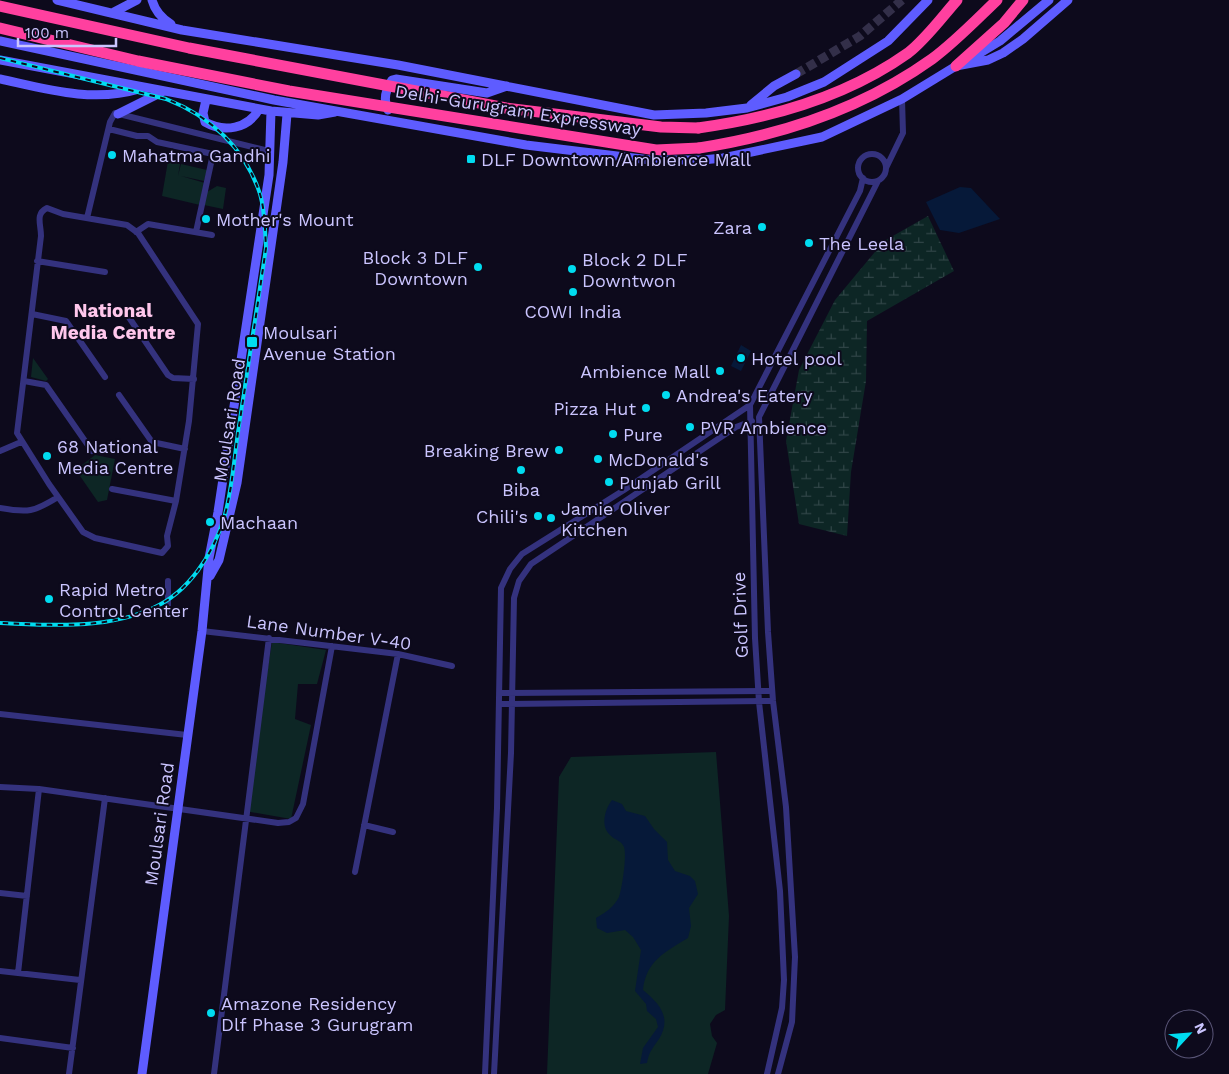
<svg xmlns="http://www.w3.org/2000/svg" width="1229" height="1074" font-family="'Work Sans',sans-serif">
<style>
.green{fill:#0d2625}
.wetland{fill:url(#wetland-marsh)}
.water{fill:#061939}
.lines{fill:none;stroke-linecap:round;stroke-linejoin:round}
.secondary-tunnel{stroke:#332f49;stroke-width:9;stroke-dasharray:9 4.5;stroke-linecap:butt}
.street{stroke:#34327e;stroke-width:6}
.secondary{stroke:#5e5cff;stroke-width:9}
.highway{stroke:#ff409f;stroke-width:11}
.rail-casing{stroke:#00dcf0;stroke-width:4}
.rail{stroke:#0d0a1c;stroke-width:2;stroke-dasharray:5.5;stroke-linecap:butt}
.highway-bridge{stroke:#ff409f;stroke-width:11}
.poi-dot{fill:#00dcf0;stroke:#0d0a1c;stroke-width:2}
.labels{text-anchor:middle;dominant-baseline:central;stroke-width:4;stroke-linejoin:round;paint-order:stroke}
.street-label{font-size:18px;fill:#cbc5ff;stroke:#0d0a1c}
.poi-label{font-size:18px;fill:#cbc5ff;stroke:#0d0a1c;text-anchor:start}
.neighbourhood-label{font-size:19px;font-weight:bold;fill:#ffc7ec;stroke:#0d0a1c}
</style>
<defs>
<pattern id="wetland-marsh" width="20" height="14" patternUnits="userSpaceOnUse" patternTransform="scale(1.25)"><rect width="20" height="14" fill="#0d2625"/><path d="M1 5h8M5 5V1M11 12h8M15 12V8" fill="none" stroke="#2f4446"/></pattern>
</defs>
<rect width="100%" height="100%" fill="#0d0a1c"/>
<path class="green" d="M168,161l12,3 -2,12 3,-12 26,6 -3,11 -23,-5 24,7 -5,22 -38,-9z
M217,186l9,2 -3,21 -19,-4 3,-13z
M33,358l15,21 -2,2 -15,-4z
M95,455l20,4 -8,41 -9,2 -18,-26 2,-2 -4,-6z
M272,642l54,8 -9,34h-19l-3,35 16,6 -20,94 -46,-8z
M716,752l13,164 -4,94 -9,5 -6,9 2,12 5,7 -9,31h-161l12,-297 12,-20z"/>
<path class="wetland" d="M928,216l26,55 -87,50 -1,60 -15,91 -4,64 -48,-12 -13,-83 13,-71 36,-70 49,-59z"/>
<path class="water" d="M960,187l11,1 29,31 -41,14 -19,-3 -14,-28z
M741,345l10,6 -10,20 -10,-5z
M612,800l10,4 4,7 19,5 9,13 13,13 1,18 7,11 15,5 5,5 3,13 -9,14 2,18 -3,12c-23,14 -42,23 -45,52 17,14 29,28 16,49 -6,9 -10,12 -12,24l-7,1 3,-16 15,-21 -2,-8 -9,-8 -1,-7 -11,-13 6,-41 -8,-13 -8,-7 -18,3 -10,-5 -1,-10c9,-5 18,-11 23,-21 3,-8 8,-42 5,-50 -3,-7 -8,-6 -14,-12 -10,-9 -5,-26 2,-35z"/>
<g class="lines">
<path class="secondary-tunnel" d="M796,74l64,-38 42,-36"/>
<path class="street" d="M109,129l28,7h11l9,6 56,12 -17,78
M858 168a14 14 0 1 1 28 0a14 14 0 1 1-28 0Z
M886,168l17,-35 -1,-34
M47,208l16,6 64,11 11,8 60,91 -9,97 -13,80 -9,35 1,10 -6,7 -67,-15 -12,-6 -34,-48 -32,-51 24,-197c0,-12 -6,-22 6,-28z
M87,218l23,-96 5,-9 154,38
M136,232l12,-8 64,11
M37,261l68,11
M32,314l34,7 39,56
M128,316l40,59 5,3 21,1
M24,381l22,4 46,66
M119,395l33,47 33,7
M0,451l21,-9
M112,489l64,12
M0,508c28,5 34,4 58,-11
M168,581v35
M202,631l196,23 54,12
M501,693l271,-2
M500,704l273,-3
M0,714l187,21
M0,787l39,2 239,34 11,-1 7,-4 7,-14 29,-158
M364,825l29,7
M355,872l43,-218
M0,893l27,3
M0,971l80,9
M18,973l21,-184
M0,1038l73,10
M69,1074l36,-276
M214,1074l55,-436
M485,1074l12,-266 4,-220 9,-19 12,-15 102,-64 126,-85
M494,1074l17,-321 3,-155 5,-17 12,-17 205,-137 16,-6
M767,1074l15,-66 2,-28 -4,-89 -21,-189 -4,-64 -5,-233 110,-214 3,-13
M778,1074l14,-52 3,-65 -9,-150 -13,-106 -5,-69 -9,-215 119,-236"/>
<path class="secondary" d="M57,0l125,30 216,35 256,50 52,-2 41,-5 40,-11 37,-15 64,-41 40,-41
M152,0c3,11 9,18 19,24
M114,12l23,-12
M0,41l274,59 252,45 124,15h52l21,-2 99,-21 80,-38 54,-33 32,-6 15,-7 20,-14 45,-39
M0,60l271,51 47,4 17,-3
M967,61l33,-20 49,-41
M0,79c46,10 93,24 139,10
M206,100l-3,13 2,9c19,11 43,7 54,-13
M751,105l23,-19 22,-12
M388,110c-5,-10 -2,-21 4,-30l4,-1 91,14 20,-7
M118,114l44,-22
M210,576l9,-16 18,-77 46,-321 4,-48
M142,1074l60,-443 7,-73 9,-46 51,-337 2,-64"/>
<path class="highway" d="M956,66l48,-43 19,-23
M698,128c74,-10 148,-31 210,-75 18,-14 34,-36 49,-53
M699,148c84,-13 163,-39 233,-89 23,-17 44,-39 65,-59"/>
<defs>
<path id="rail" d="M0,58l166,41c44,17 79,49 94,95 5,17 5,36 6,54 -9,61 -18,122 -28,184 -4,28 -6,59 -14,86 -11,36 -35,74 -71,90 -47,22 -102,17 -153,15"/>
</defs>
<use href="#rail" class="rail-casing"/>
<use href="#rail" class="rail"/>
<path class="highway-bridge" d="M0,6l189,42 317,60 155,19 37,1
M0,28l138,33 151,30 367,59 43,-2"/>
</g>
<g class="poi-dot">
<circle cx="112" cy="155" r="5"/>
<rect x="466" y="154" width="10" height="10" rx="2.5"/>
<circle cx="206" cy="219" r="5"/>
<circle cx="762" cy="227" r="5"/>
<circle cx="809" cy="243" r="5"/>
<circle cx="478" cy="267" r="5"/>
<circle cx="572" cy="269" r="5"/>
<circle cx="573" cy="292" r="5"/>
<rect x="246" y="336" width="12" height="12" rx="2.5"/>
<circle cx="741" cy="358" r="5"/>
<circle cx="720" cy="371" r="5"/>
<circle cx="666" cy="395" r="5"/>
<circle cx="646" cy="408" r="5"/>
<circle cx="690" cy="427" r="5"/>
<circle cx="613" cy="434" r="5"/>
<circle cx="559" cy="450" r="5"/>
<circle cx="47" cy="456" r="5"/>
<circle cx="598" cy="459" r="5"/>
<circle cx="521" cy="470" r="5"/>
<circle cx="609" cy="482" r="5"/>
<circle cx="538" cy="516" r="5"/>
<circle cx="551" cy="518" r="5"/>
<circle cx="210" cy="522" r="5"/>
<circle cx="49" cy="599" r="5"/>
<circle cx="211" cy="1013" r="5"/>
</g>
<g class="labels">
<g class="street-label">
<text transform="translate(518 110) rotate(9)">Delhi-Gurugram Expressway</text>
<text transform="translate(229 420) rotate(-81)">Moulsari Road</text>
<text transform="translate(740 615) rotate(-92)">Golf Drive</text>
<text transform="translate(329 632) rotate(8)">Lane Number V-40</text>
<text transform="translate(159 824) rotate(-82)">Moulsari Road</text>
</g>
<g class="poi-label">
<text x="122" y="155">Mahatma Gandhi</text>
<text x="481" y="159">DLF Downtown/Ambience Mall</text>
<text x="216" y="219">Mother's Mount</text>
<text x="752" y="227" text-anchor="end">Zara</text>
<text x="819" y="243">The Leela</text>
<text x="468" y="257" text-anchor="end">Block 3 DLF<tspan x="468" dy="21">Downtown</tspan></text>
<text x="582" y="259">Block 2 DLF<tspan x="582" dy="21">Downtwon</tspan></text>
<text x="573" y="311" text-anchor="middle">COWI India</text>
<text x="263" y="332">Moulsari<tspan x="263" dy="21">Avenue Station</tspan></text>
<text x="751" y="358">Hotel pool</text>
<text x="710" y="371" text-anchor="end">Ambience Mall</text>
<text x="676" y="395">Andrea's Eatery</text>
<text x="636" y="408" text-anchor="end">Pizza Hut</text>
<text x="700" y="427">PVR Ambience</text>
<text x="623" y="434">Pure</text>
<text x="57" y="446">68 National<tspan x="57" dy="21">Media Centre</tspan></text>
<text x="549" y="450" text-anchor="end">Breaking Brew</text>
<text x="608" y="459">McDonald's</text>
<text x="619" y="482">Punjab Grill</text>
<text x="521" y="489" text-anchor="middle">Biba</text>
<text x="561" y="508">Jamie Oliver<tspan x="561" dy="21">Kitchen</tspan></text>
<text x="528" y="516" text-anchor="end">Chili's</text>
<text x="220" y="522">Machaan</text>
<text x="59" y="589">Rapid Metro<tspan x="59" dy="21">Control Center</tspan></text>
<text x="221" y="1003">Amazone Residency<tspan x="221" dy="21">Dlf Phase 3 Gurugram</tspan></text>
</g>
<g class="neighbourhood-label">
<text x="113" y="310">National<tspan x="113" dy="22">Media Centre</tspan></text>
</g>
</g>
<g transform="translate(1189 1034) rotate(64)"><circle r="24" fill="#0d0a1c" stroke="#595577"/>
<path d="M0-4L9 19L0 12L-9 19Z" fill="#00dcf0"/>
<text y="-8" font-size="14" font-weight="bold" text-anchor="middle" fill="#cbc5ff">N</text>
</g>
<path d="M18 38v8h98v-8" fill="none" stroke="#cbc5ff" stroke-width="2.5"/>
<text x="25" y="38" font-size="15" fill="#cbc5ff" stroke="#0d0a1c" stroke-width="4" paint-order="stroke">100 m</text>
</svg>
